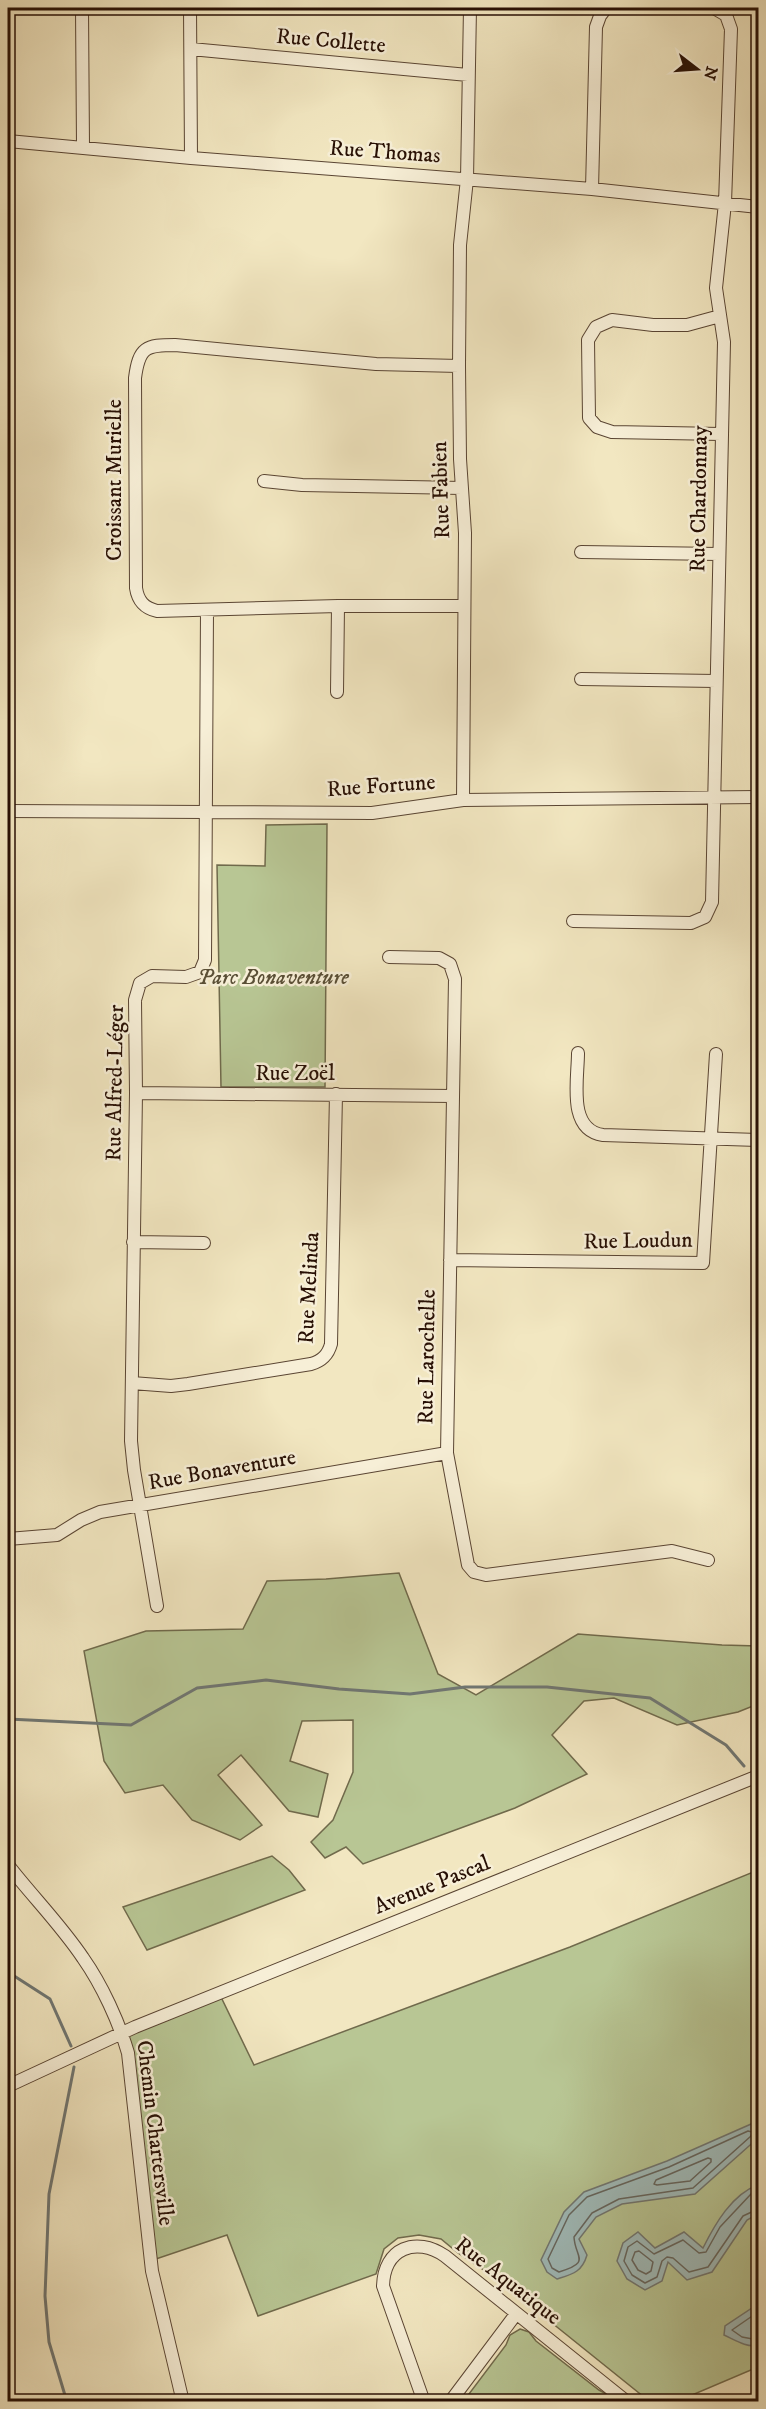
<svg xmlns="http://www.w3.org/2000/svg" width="766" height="2409" font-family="'IM FELL DW Pica',serif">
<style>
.green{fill:#b8c694;stroke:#706a4c;stroke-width:1.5}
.water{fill:#a0bdbd;stroke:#707773;stroke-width:1.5}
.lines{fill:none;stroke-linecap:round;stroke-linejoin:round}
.shore{stroke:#646660;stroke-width:1.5}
.stream{stroke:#707773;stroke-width:3}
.minor-casing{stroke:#5a4533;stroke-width:14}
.minor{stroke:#f7efd7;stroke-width:12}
.labels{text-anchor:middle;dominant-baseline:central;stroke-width:5;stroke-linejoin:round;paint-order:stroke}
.street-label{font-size:22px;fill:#270f04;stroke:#f7efd7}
.park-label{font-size:22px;font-style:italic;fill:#5a4f36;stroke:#f7efd7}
</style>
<rect width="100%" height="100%" fill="#f2e7c1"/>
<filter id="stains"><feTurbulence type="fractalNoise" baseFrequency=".00333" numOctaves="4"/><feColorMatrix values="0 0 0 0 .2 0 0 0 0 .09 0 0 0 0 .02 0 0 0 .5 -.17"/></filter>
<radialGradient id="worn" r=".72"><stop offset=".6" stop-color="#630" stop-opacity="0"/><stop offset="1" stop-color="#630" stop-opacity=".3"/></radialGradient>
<path class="green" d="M327,824l-2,263h-104l-4,-222 48,1 1,-41z
M399,1573l39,101 38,21 102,-61 144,11 36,1v58l-20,8 -61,13 -63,-27 -30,3 -32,34 35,39 -72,34 -152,56 -17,-17 -21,11 -14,-16 22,-22 20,-48v-52l-51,1 -12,40 38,13 -10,43 -29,-6 -48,-56 -23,20 44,50 -22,15 -48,-20 -29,-35 -38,8 -21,-32 -20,-110 62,-20 97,-2 24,-48 59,-2z
M272,1856l17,14 16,20 -158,60 -24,-43z
M758,1870v497l-80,34h-29l-153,-123 -38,-25 -17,-14 -22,-4 -21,3 -14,11 -8,25 -118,42 -31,-81 -77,26 -29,-228 98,-40 35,72 316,-118z
M520,2329l9,3 7,9 63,49 11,6 5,5 -155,1 6,-4 40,-53 4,-10z"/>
<path class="water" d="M758,2121v17l-63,56 -73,10 -26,13 -17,22 8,16c-5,17 -14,19 -30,24l-10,-7 -6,-12 23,-48 20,-20 83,-31z
M758,2185v29l-11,6 -35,52 -25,8 -19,-18 -6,19 -17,9 -18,-11 -10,-18 6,-18 15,-11 17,16 29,-16 19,16c12,-24 29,-54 55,-63z
M755,2306h3v39c-11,3 -23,-5 -34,-10l1,-9z"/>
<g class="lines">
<path class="shore" d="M748,2131l4,1 -1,4 -58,52 -74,11 -27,14 -18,24c1,21 18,25 -15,35l-7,-4 -4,-9 21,-44 18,-18 82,-30z
M708,2158l3,1v3l-21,19 -33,4 -3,-1 2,-4z
M758,2191l-7,3 -31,33 -14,25 -7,1 -16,-13 -29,14 -17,-13 -9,6 -4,14 8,14 13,8 12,-6 5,-16 5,-4 6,1 16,14 19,-5 35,-51 15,-7
M639,2251l14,11 -2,9 -5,3 -8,-4 -6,-10 3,-8z
M758,2312l-26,18 10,7 16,3"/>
<path class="stream" d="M8,1719l123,6 66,-37 69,-8 73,9 71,5 55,-7h82l103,11 76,47 18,21
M753,1789l5,10
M8,1972l42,27 21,47
M67,2402l-18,-60 -4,-46 4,-102 25,-127"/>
<defs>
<path id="minor" d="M82,8l1,139
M190,8l1,150
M191,49l277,26
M8,141l183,17 401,31 166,18
M592,189l4,-162 4,-11 6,-8h18
M720,316l-33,9h-34l-41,-5 -16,7 -8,13 1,78 8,9 15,5 109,2
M459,366l-83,-2 -201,-19c-29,0 -36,2 -40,33l1,210c2,13 8,20 21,23l181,-5h126
M264,481l38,4 160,3
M581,552l138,2
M581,679l135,2
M337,692l1,-86
M463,800l2,-267 -5,-74 -1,-93 1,-121 7,-66 3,-171
M8,811l364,2 91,-13 295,-3
M573,921l118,2 14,-6 7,-15 12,-560 -8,-54 9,-85 6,-174 -5,-14 -12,-7
M389,957l50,1 11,6 5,15 -8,474 21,112 6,7 12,3 186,-24 36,9
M578,1053c0,27 -11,77 25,82l155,5
M136,1093l317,3
M133,1242l71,1
M450,1260l253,3 13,-209
M132,1383l39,3 17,-2 123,-20c11,-3 17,-9 20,-20l5,-250
M8,1539l49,-4 24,-15 19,-8 347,-59
M157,1606l-23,-136 -3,-29 5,-348 -1,-93 5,-17 12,-7 34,1 14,-5 5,-12 2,-349
M8,1865c24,31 53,60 75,93 19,27 36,64 45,95l24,218 31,131
M8,2086l127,-59 623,-251
M424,2402l-41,-116c1,-38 33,-50 62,-30l182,146
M450,2402l66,-88"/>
</defs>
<use href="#minor" class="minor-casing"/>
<use href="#minor" class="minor"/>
</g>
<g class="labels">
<g class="street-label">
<text transform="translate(331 41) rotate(5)">Rue Collette</text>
<text transform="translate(385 152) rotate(4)">Rue Thomas</text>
<text transform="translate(114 480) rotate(-90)">Croissant Murielle</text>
<text transform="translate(441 490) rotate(-92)">Rue Fabien</text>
<text transform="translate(699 499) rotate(-89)">Rue Chardonnay</text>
<text transform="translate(381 786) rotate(-4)">Rue Fortune</text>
<text x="295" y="1073">Rue Zoël</text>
<text transform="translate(115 1083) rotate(-89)">Rue Alfred-Léger</text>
<text transform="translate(638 1241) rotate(-1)">Rue Loudun</text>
<text transform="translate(309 1288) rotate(-87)">Rue Melinda</text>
<text transform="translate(427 1357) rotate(-89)">Rue Larochelle</text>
<text transform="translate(222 1470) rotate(-10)">Rue Bonaventure</text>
<text transform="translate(432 1885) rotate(-22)">Avenue Pascal</text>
<text transform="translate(155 2133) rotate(83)">Chemin Chartersville</text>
<text transform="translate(508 2281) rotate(38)">Rue Aquatique</text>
</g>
<g class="park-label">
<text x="273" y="977">Parc Bonaventure</text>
</g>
</g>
<rect width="766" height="2409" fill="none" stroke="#f2e7c1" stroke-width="30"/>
<rect x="9" y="9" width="748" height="2391" fill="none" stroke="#270f04" stroke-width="3"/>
<rect x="15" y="15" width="736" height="2379" fill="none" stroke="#270f04" stroke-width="1.5"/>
<g transform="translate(697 69) rotate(107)" stroke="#f7efd7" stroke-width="4.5" paint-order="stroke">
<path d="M0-4.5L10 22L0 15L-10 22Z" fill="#270f04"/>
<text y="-9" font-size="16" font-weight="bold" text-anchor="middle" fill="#270f04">N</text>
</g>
<rect width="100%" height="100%" filter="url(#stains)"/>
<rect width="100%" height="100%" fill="url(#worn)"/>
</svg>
